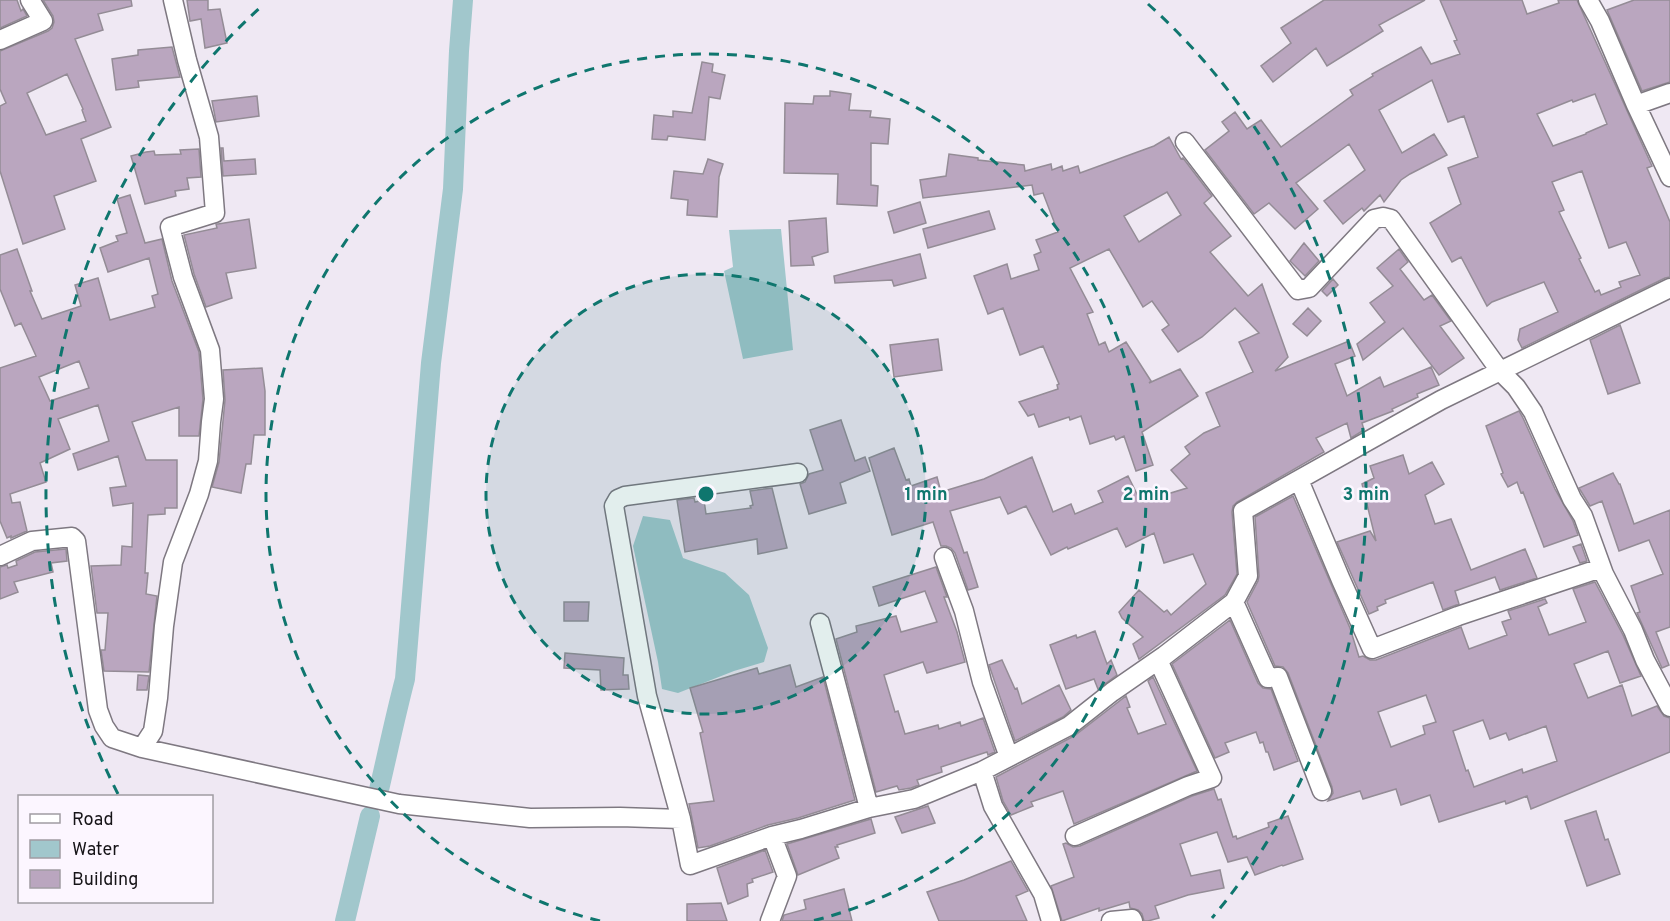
<svg xmlns="http://www.w3.org/2000/svg" width="1670" height="921" font-family="Overpass,sans-serif">
<style>
.water{fill:#a1c7cc}
.lines{fill:none;stroke-linecap:round;stroke-linejoin:round}
.canal{stroke:#a1c7cc;stroke-width:20}
.building{fill:#baa6bf;stroke:#948c96;stroke-width:1.5;fill-rule:evenodd}
.minor-casing{stroke:#7e7881;stroke-width:21}
.minor{stroke:#fff;stroke-width:18}
.ring{fill:none;stroke:#0f766e;stroke-width:3;stroke-dasharray:10 8}
.centre{fill:#0f766e;stroke:#fcf6ff;stroke-width:3}
.ring-label{font-size:18px;text-anchor:middle;font-weight:bold;fill:#0f766e;stroke:#fcf6ff;stroke-width:5;stroke-linejoin:round;paint-order:stroke}
</style>
<rect width="100%" height="100%" fill="#efe8f3"/>
<path class="water" d="M781,229l12,121 -50,9 -19,-88 9,-4 -4,-37z
M643,516l27,4 13,38 42,15 24,22 19,53 -4,14 -30,9 -56,22 -16,-4 -4,-27 -25,-116z"/>
<g class="lines">
<path class="canal" d="M378,794c9,-38 17,-77 27,-115l26,-316 22,-174 6,-138 4,-51
M345,921l25,-105"/>
</g>
<path class="building" d="M0,0h17l4,11 2,-2 4,7 -27,12z
M43,0h88l1,6 -34,8 5,16 -28,9 36,88 -30,12 15,42 -42,15 11,33 -42,15 -23,-73v-65l6,-3 -6,-14v-38l48,-20 4,-3 2,-6 -1,-6zM67,74l16,35 -1,1 4,11 -40,14 -19,-42z
M187,0h21v10l12,-1 7,34 -22,5 -4,-29 -11,2z
M1324,0h101l-46,25 4,6 -56,35 -11,-18 -43,34 -12,-16 30,-23 -10,-15z
M1440,0h82l5,14 32,-11 -1,-3h19l75,166 -5,2 23,54v55l-5,1 -143,70 -4,-8 2,-11 38,-17 -14,-30 -52,20 -5,4 -26,-49 -9,5 -22,-39 31,-19 -13,-36 30,-11 -14,-41 -16,6 -16,-42 -53,30 23,43 32,-19 13,21 -37,19 -9,6 -17,22 -4,-7 -16,16 -2,-3 -19,16 -19,-23 41,-31 -16,-26 -53,39 22,26 -23,20 -26,-26 -15,11 -49,-64 24,-19 -7,-9 13,-10 12,17 14,-9 20,27 72,-52 -3,-5 23,-14 -1,-2 49,-27 10,17 29,-10 -6,-13 3,-1zM1595,94l12,30 -21,9v1l-33,12 -16,-32 35,-14 1,2zM1582,171l27,77 17,-6 14,33 -21,7 2,5 -20,8 -2,-5 -4,2 -16,-33 2,-1 -22,-46 5,-2 -12,-28z
M1634,0h36v82l-28,9 -35,-81z
M172,47l8,30 -42,4 1,6 -23,3 -4,-31 26,-4v-5z
M702,62l11,2 -1,8 13,3 -5,24 -11,-2 -4,43 -37,-4 -1,4 -15,-1 2,-24 19,2v-6l19,2z
M830,91l21,3 -2,16 22,1 -1,6 20,2 -2,25 -17,-1v42l7,1 -1,20 -40,-2 1,-30 -54,-1 1,-70 28,1 1,-8h16z
M257,96l2,20 -43,6 -4,-21z
M1169,137l12,22 2,-1 29,38 -8,7 27,33 -21,16 38,44 14,-12 26,73 -13,14 74,-30 6,15 -20,8 12,32 33,-19 4,10 47,-20 8,18 -22,9 1,3 -26,12 1,2 -31,12 2,7 -13,8 -4,-15 -31,15 8,14 -87,50 -4,4 -1,6 5,62 -12,21 -86,64 -6,-15 10,-7 -21,-19 -3,-6 20,-22 25,22 3,-2 4,5 35,-31 -13,-30 -29,9 -10,-30 -28,14 -9,-19 -49,21 -1,-2 -16,8 -25,-49 -18,8 -8,-17 -50,14 14,42 3,-1 11,35 -10,3 -13,-37 -4,-5 -5,-2h-5l-8,-24 -41,13 -23,-77 25,-10 12,32 3,-1 2,7 26,-9 4,15 43,-13 48,-22 21,55 18,-8 4,10 28,-12 -5,-11 30,-15 13,26 46,-14 -16,-18 19,-16 -5,-7 19,-14 16,-7 -14,-33 47,-21 -14,-30 20,-9 -24,-25 -33,29 -24,15 -16,-22 7,-5 -17,-24 -9,6 -34,-58 -39,19 23,44 -6,2 12,31 6,-3 4,10 17,-10 25,39 -2,2 31,-14 18,27 -56,36 11,33 -17,6 -12,-35 -8,4 -2,-4 -24,8 -9,-28 -11,4 -1,-3 -30,10 -5,-13 -6,2 -9,-14 39,-13 -1,-4 2,-1 -16,-38 -23,9 -17,-47 -15,6 -14,-38 33,-12 4,15 28,-9 -5,-15 7,-3 -5,-12 22,-8 -15,-39 -9,2 -2,-10 -109,13 -3,-18 26,-4 3,-22 29,4v2l46,5 1,6 26,-7 1,6 10,-4 1,5 15,-5 2,7 74,-27zM1167,192l14,23 -42,27 -15,-26z
M221,148h2l1,13 31,-2 1,15 -33,2z
M199,149l2,28 -14,1 2,11 -14,2 1,5 -31,8 -14,-48 15,-4 8,-1 1,4 26,-1 -1,-4z
M708,159l15,5 -4,13 -2,40 -30,-2 1,-15 -17,-2 3,-27 29,3z
M130,195l15,48 17,-4 10,42 27,71 4,47 -4,37h-20v-29l-47,15 14,38h31v48h-12v6l-17,1 -3,58h3l-2,21 11,2 -8,76 -45,-1 -3,-21h4l3,-37h-11l-6,-47 30,-1 1,-19 10,1 1,-44 -20,3 -3,-18 16,-2 -8,-30 -40,14 -5,-16 36,-13 -11,-36 -40,14 12,30 -30,14 6,19 -36,12 2,9 8,-1 7,29 -16,7v-2l-4,2 -7,-17v-153l36,-12 -15,-33 -6,3 -15,-37v-34l17,-6 15,42h-2l12,28 39,-13 -6,-21 23,-7 12,42 45,-13 -3,-11 6,-2 -9,-36 -41,14 -8,-24 18,-7 -2,-5 11,-3 -10,-34zM79,361l10,27 -39,13 -11,-24z
M920,202l6,21 -32,10 -6,-21z
M989,211l6,18 -67,19 -5,-19z
M826,218l2,34 -16,5 2,8 -23,1 -2,-45z
M249,219l7,49 -30,5 6,25 -26,9 -12,-33 -10,-39 33,-7 -1,-4h2z
M1304,243l15,18 -14,15 -15,-15z
M1399,249l9,13 -8,7 24,31 8,-5 19,26 -11,5 24,32 -25,17 -36,-47 -40,32 -6,-16 28,-22 -15,-19 23,-17 -16,-18z
M920,254l6,24 -32,8 -2,-6 -57,3 -1,-7z
M1333,279l5,6 -11,11 -5,-5z
M1308,308l13,13 -14,15 -14,-12z
M1620,325l20,58 -32,11 -18,-54z
M938,339l4,31 -48,7 -4,-32z
M262,368l3,23v44h-11l-3,29h-5l-5,29 -29,-6 7,-25 6,-62 -2,-30z
M1519,411l4,7 32,71 18,32 5,14 -34,12 -21,-55 -2,1 -4,-11 -9,5 -7,-13 2,-1 -17,-47z
M841,420l14,41 10,-4 5,14 -30,12 6,20 -37,11 -9,-30 5,-2 4,-8 14,-4 -13,-40z
M1403,455l6,19 23,-12 12,22 -19,11 10,29 16,-5 20,51 54,-21 12,29 -37,12 -5,-13 -40,14 4,13 -16,6 -10,-28 -48,18 1,3 -9,4 1,3 -9,4 -32,-72 33,-11 6,10 -14,-57 12,-6 -4,-12z
M1613,473l6,11h1l14,40 36,-14v117l-14,5 13,33 -7,3 -25,-55 3,-1 -9,-26 32,-12 -14,-34 -30,11 -17,-50 -12,5 -11,-18z
M772,488l15,60 -29,6 -1,-15 -72,13 -8,-52 17,-2 1,4 9,-2 2,14 45,-6 -1,-2 3,-1 -3,-14z
M1293,496l57,132 9,29 4,-1 7,4h6l85,-33 8,22 38,-14 -5,-13 9,-3 -3,-8 37,-12 2,4 -9,4 11,28 37,-13 -13,-33 22,-7 28,53 18,41 -21,7 -12,-32 -34,13 14,34 34,-13 10,31 25,-10 7,10 6,2v34l-139,57 -4,-13 -21,8 -1,-3 -66,21 -9,-27 -29,10 -5,-16 -33,10 -3,-8 -32,10 5,-8 -1,-6 -44,-114 -5,-6 -8,-1 -28,-64 11,-21 1,-5 -4,-59zM1426,695l10,27 -13,4 2,8 -34,13 -13,-35zM1483,720l7,19 16,-6 3,7 37,-14 11,35 -34,12 -1,-4 -48,18 -6,-17 -2,1 -13,-40z
M1581,544l6,17 -7,2 -7,-16z
M66,549l1,12 -16,2 2,9 -39,10 4,10 -18,7v-32l7,-2 1,3 9,-3 -1,-4 19,-9z
M936,567l11,30h-3l13,35 8,30 -38,11 -4,-11 -39,13 11,37 3,-1 7,23 33,-9 1,4 21,-7 1,4 22,-8 12,34 -7,3 -1,-3 -46,15 1,5 -25,8 2,5 -8,3 -12,2 -2,-4 -21,6 -40,-153 21,-7 -1,-6 40,-10 5,16 36,-10 -12,-31 -46,15 -6,-19z
M564,602h25l-1,19h-24z
M1230,620l28,63 5,5 8,1 27,72 -24,9 -6,-18h-2l-3,-10 -3,1 -4,-11 -31,11 4,9 -14,6 -43,-94z
M1095,631l12,33 4,-4 6,15 -19,14 -4,-10 -28,10 -16,-44 26,-10 1,3z
M565,653l59,5 -1,17h5l1,14 -28,1 -1,-20 -36,-2z
M1002,660l13,29 2,-1 5,16 37,-19 12,25 -8,7 -48,24 -26,-76z
M790,665l6,22 27,-10 32,123 -57,18 -30,7 -58,21 -12,2 -9,-44 25,-3 -14,-68 3,-1 -13,-44 67,-20 2,6z
M138,675l11,1 -2,14h-10z
M1153,677l44,94 -123,53 -11,-33 -32,11 2,4 -22,9 -8,-14 -7,-24 78,-41 52,-40 4,11 -3,1 11,26 28,-10 -18,-43z
M1214,789l4,11 3,-1 12,38 3,-1 1,3 32,-12 -1,-4 20,-7 15,43 -20,7 -1,-1 -27,10 -8,-18 -19,5 -11,-30 -37,12 11,32 29,-6 4,18 -36,7 -33,11 4,12 -11,3h-4l-2,-7 -4,-4 -8,-2 -1,-6 -30,9v-3l-37,13 -11,-35 23,-9 -11,-33 3,-1 7,4 7,-1 112,-50z
M928,806l7,17 -33,10 -7,-16z
M1596,811l9,29 3,-1 12,35 -33,12 -22,-65z
M871,819l4,14 -38,12 1,2h-3l4,11 -41,17 -11,-31z
M765,850l8,22 -21,7 1,3 -6,2 1,12 -20,8 -11,-36z
M1011,861l17,30 -12,5 11,25h-88l-12,-29 37,-12z
M844,889l8,32h-70l2,-6 22,-6 -2,-9z
M721,903l6,18h-40v-17z"/>
<g class="lines">
<defs>
<path id="minor" d="M1588,0l12,21 36,84 34,72
M0,40l43,-19 -13,-21
M1636,105l34,-12
M1185,142l113,148 11,-2 65,-69 9,-2 8,2 109,152 16,16 17,25 39,87 11,17 21,58 29,56 12,30 25,47
M798,473l-173,23 -7,3 -4,7 33,190 34,123 9,46 82,-29 29,-7 68,-21 45,-9 68,-28 87,-45 43,-34 52,-36 70,-54 14,-26 -5,-65 198,-111 229,-112
M1299,480l42,100 31,69 86,-33 143,-48
M0,556l32,-15 40,-4 4,4 22,169 6,16 8,12 30,10 257,56 131,14 90,-1 61,2
M944,557l20,54 18,71 27,75
M1234,602l34,76 10,-1 44,114
M820,623l49,185
M142,748l11,-17 5,-33 6,-72 9,-64 26,-68 9,-33 3,-39 3,-23 -4,-49 -27,-73 -13,-50 45,-14 -6,-76 -22,-77 -14,-60
M982,771l11,35 50,88 8,27
M1075,836l113,-50 24,-8 -54,-118
M770,921l17,-45 -15,-40
M1111,921l21,-2 1,2"/>
</defs>
<use href="#minor" class="minor-casing"/>
<use href="#minor" class="minor"/>
</g>
<circle cx="706" cy="494" r="220" fill="#0f766e" fill-opacity=".12"/>
<g class="ring">
<circle cx="706" cy="494" r="220"/>
<path d="M600 921A440 440 0 1 1 812 921"/>
<path d="M118 794A660 660 0 0 1 264 4M1148 4A660 660 0 0 1 1212 918"/>
</g>
<circle cx="706" cy="494" r="9" class="centre"/>
<g class="ring-label">
<text x="926" y="500">1 min</text>
<text x="1146" y="500">2 min</text>
<text x="1366" y="500">3 min</text>
</g>
<rect x="18" y="795" width="195" height="108" fill="#fcf6ff" stroke="#a09ca3" stroke-width="1.5"/>
<rect x="30" y="814" width="30" height="9" fill="#ffffff" stroke="#a09ca3" stroke-width="1.5"/>
<text x="72" y="825" font-size="18" fill="#161418">Road</text>
<rect x="30" y="840" width="30" height="18" fill="#a1c7cc" stroke="#a09ca3" stroke-width="1.5"/>
<text x="72" y="855" font-size="18" fill="#161418">Water</text>
<rect x="30" y="870" width="30" height="18" fill="#baa6bf" stroke="#a09ca3" stroke-width="1.5"/>
<text x="72" y="885" font-size="18" fill="#161418">Building</text>
</svg>
